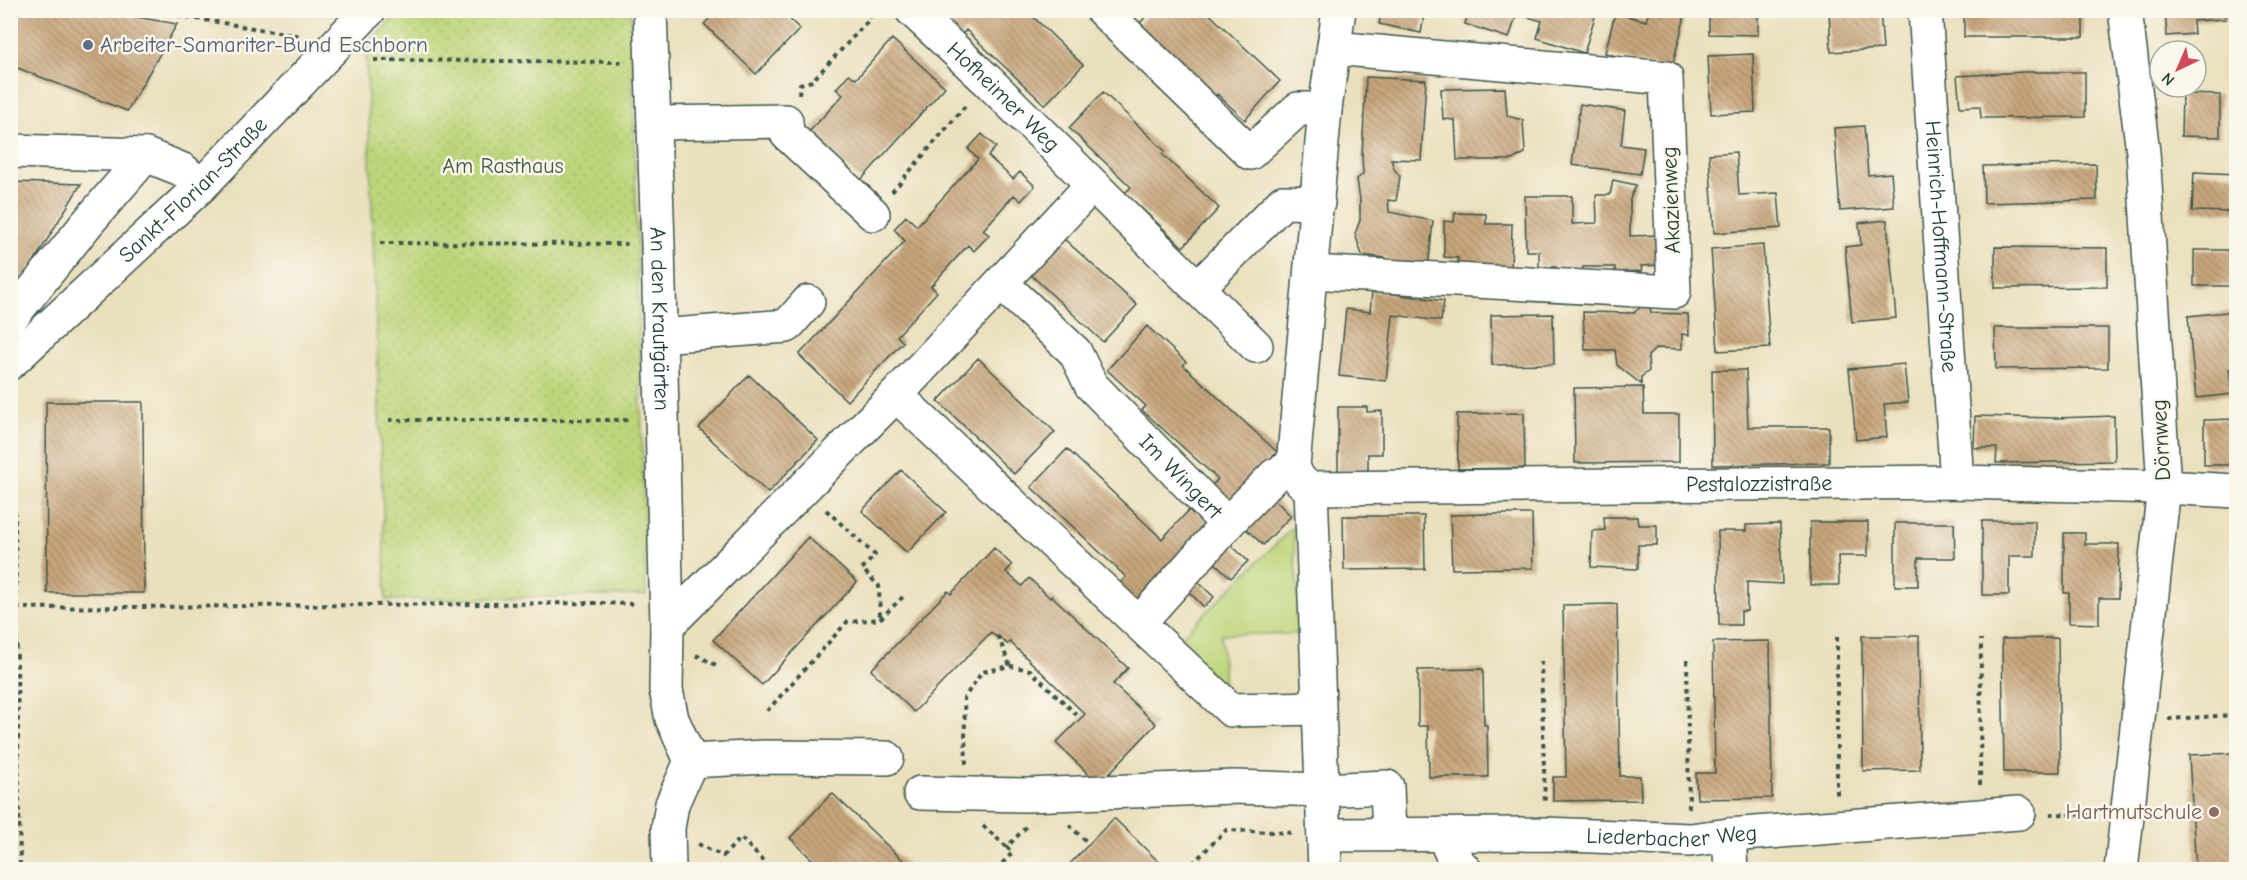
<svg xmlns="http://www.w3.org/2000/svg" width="2247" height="880" font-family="'Comic Neue',sans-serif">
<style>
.grass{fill:url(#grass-dots);stroke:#6e8957;stroke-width:1.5}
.park{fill:#bdd57a;stroke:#6e8957;stroke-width:1.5}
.building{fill:url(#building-back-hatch)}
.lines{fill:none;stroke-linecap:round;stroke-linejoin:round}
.minor-casing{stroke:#3d5549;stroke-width:36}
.path{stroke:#3d5549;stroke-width:4;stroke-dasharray:4.5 4.5;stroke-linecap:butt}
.minor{stroke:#fff;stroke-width:33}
.service-dot{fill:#5c6f8a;stroke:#fbf7ec;stroke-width:2}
.education-dot{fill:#8d6e63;stroke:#fbf7ec;stroke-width:2}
.labels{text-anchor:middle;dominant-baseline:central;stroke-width:5;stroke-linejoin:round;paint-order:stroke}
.service-label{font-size:22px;fill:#4e5e75;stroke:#fbf7ec;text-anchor:start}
.street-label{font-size:22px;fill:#1f3d34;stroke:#fbf7ec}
.park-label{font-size:22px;fill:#3f5b42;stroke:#fbf7ec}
.education-label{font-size:22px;fill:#785e54;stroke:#fbf7ec;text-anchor:end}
</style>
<defs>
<pattern id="grass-dots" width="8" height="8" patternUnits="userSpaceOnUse" patternTransform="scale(1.5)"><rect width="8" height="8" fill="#bdd57a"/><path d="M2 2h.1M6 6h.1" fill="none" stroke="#a2b86a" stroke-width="1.8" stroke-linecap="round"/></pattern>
<pattern id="building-back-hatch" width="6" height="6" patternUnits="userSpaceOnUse" patternTransform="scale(1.5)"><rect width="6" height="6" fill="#c7a57b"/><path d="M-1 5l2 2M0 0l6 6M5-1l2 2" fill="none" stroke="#a18866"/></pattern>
</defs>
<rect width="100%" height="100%" fill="#fbf7ec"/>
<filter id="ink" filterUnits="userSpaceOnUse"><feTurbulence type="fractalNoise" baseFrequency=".0167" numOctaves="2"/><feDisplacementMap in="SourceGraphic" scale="12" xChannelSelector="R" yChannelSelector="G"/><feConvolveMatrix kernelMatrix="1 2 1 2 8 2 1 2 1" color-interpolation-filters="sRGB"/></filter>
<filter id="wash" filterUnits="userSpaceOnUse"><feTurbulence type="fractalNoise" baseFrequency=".008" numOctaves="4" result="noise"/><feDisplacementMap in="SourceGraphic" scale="24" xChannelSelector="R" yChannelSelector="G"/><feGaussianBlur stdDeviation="1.35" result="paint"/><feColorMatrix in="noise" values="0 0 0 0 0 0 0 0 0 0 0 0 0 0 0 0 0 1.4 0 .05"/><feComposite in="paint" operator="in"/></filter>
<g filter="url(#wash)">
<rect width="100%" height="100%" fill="#eae0be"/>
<path class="grass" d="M400,11h231l15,584 -260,5 -20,-554z"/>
<path class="park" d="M1293,527l8,107h-80l3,53 -49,-44z"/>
<g id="blocks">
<path class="building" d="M10,10h86l81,14 -50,87 -117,-46z
M718,10h62l20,19 -44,45 -52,-50z
M950,10h76l57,55 -38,40 -79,-75 -13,14 -19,-17z
M1152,10h53l75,71 -35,39 -28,-26 -8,9 -70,-79z
M1382,10h43l-4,23 -42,-9z
M1469,10h128l-13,43 -47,-15 5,-17 -25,-7 -8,24 -44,-14z
M1649,10h16l20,6 -14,55 -66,-18 10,-40 31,8z
M1709,10h49v25l-49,-1z
M1829,10h51l3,39 -52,3z
M1964,10h119v27h-119z
M2165,10h60l1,9 -33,2 1,13 -27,2z
M892,39l53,48 -84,93 -52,-48 34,-37 -7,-6 13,-15 7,5z
M1753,54l2,58 -44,2 -3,-58z
M2024,72h61v45l-104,1 -1,-12 -20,1 -3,-31z
M1366,77l60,3 -5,80 -30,-1 3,10 6,7 -4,25 -8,-1 1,12 44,9 -5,47 -23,1 -20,-11 -23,-3 -7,-21 5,-14v-20l-3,-21 6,-5 -1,-18z
M1505,88l2,28 16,4 2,33 -13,7h-55l-2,-40 -12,-1 -2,-30z
M1103,92l62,59 -3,3 57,54 -36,39 -58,-54 6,-6 -62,-59z
M2182,94l38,1v42l-39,-1z
M1580,104l45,7 -4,34 23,3 -4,26 -68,-9z
M1864,126l4,49 23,-2 3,34 -54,4 -6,-83z
M982,134l14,13 -8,9 25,23 7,-7 15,14 -14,15 -7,-6 -31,35 6,5 -15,16 -6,-6 -37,41 6,6 -40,44 6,6 -56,59 -48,-46 106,-114 -11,-12 12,-13 11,10 61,-67 -10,-10z
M1736,152l3,43 39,-2 3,35 -67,5 -5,-79z
M2096,164l1,36 -113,3 -1,-37z
M2194,172l42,2v38l-44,-1z
M1613,180l23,5 -6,14v37l30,-1v30l-19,1 1,5 -27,1v-5h-32v7h-27v-7h-17v-16h-13l-1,-55h47v28l25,-1 -1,-28h14z
M10,182l71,2 -71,117z
M1455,213l31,1v10h26l-1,46 -53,-1v-11l-14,-1v-36l10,1z
M1887,220l9,98 -44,4 -7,-75 16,-2 -2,-22z
M1063,238l74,67 -34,37 -73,-68z
M1763,245l7,103 -52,3 -7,-102z
M1995,247l112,1v39l-112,1z
M2194,250h41v36h-41z
M1372,291l72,10 -3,20 -48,-6 -7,66 -47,-5 7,-67 24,3z
M1649,301l2,12 37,1 1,21 -7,-1v15l-26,-1 -8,8 1,15 -8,6v7l-24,-19 -2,-15h-30l-2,-38 50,1z
M2236,311v57l-7,1 3,25 -36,4 -8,-82z
M1553,314l1,50 -62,1 -1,-50z
M1147,326l39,36 -3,3 94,87 -52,56 -18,-17 11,-12 -76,-69 4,-4 -39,-36z
M1995,328h113v40l-112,1z
M978,358l77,74 -41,42 -76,-73z
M1904,364l4,38 -24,2 3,33 -31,3 -7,-71z
M1712,370h34l2,57h81v36l-116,2z
M749,375l69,65 -50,53 -69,-65z
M1643,387l1,27h35v48l-104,1 -1,-75z
M46,402h97l1,191h-97z
M1338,407h29v5l15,-1v43h-14v18l-30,-1z
M1524,413l1,55 -67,1 -1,-55z
M1975,416l80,2 59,-2 1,45 -119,2 1,-15h-23z
M2236,419v46h-32v-45z
M1067,449l95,90 30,-32 19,18 -81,85 -19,-18 15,-15 -95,-90z
M901,470l45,42 -39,41 -45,-42z
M1273,498l18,18 -28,29 -19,-18z
M1491,514h41l1,54 -81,1 -2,-54z
M1343,516h81l1,53 -81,1z
M1604,517h33l1,8h19v20h-19v24l-47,-2 1,-36 13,-1z
M1982,521h53v35h-26v39h-27z
M1810,522h58v34h-30l1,29h-29z
M1895,523h59l1,35h-37v28h-23z
M1780,524l2,60 -35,-2v29h-6v14h-22l-1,-94h28v-6z
M2064,533h21v11h34l-1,54h-19v26l-30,-1v-30h-5z
M808,537l49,45 -95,103 -49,-45z
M1230,544l18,17 -17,17 -18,-17z
M994,548l18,17 -6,7 16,14 7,-8 21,20 2,-2 76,72 -15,16 43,40 -57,60 -43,-41 29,-29 -75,-72 -3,2 -9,-8 -2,1 -5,-5 -77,80 -43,-42 77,-79 3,3z
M1195,579l19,18 -10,10 -18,-18z
M1617,604l3,172h20l1,24 -88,1v-24h13l-3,-172z
M1862,636h57l1,134 -57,1z
M2058,638l2,134h-56l-2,-133z
M1770,641l2,157 -75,1 -1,-26h19l-2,-131z
M1483,669l1,56h3l1,52h-59l-1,-51h-10v-56z
M2236,753v117h-40l-7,-115z
M832,793l81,77h-90l-33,-32z
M1114,818l46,45 -6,7h-90z"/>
</g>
</g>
<g filter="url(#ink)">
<use href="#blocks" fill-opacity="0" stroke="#3d5549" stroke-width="1.5"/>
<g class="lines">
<defs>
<g id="minor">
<path id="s1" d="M650,10l8,234 9,382 -1,64 6,29 19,42 -19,43 -4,24 1,42"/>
<path id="s2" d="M912,10l76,71 268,265"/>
<path d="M1102,10l148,143 48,-44h27"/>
<path id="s3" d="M1339,10l-14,99 -32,357c4,11 7,17 18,22l646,-6 207,5 72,4"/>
<path id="s4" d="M1925,10l32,472"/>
<path d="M655,123l131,-2 1,13 86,80"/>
<path d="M10,151l136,4 37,15 18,16"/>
<path d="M1311,272l363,20 -8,-214 -332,-30"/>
<path id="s5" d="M1001,283l74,69 16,33 136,139"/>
<path d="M1198,288l85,-86 35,1"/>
<path d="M10,319l79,-98 57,-66"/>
<path d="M660,336l127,-10 21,-24"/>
<path id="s6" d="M10,363l191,-177 168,-176"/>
<path d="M896,395l335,315 87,-2"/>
<path d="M1311,488l14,382"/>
<path d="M1139,623l88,-99 48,-49 18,-9"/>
<path d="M667,626l229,-231 196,-210"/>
<path d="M691,761l74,-4 122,1"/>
<path d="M920,793l107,2 207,-8 87,3 66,-3 2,47"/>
<path d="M1443,834l10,23 12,13"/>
<path id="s7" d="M1324,835l221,-1 145,6 39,-5 290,-22"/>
<path d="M1729,835l2,35"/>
<path d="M2121,870l43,-383 -21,-335 -18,-142"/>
</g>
</defs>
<use href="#minor" class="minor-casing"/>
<path class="path" d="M143,10l159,26
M374,60l248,2
M799,94l1,-10 12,-3 58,-62v-9
M892,192l75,-88
M380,243l248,1
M13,393l7,477
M389,420h242
M826,510l49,45 -13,14 17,17 1,33
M16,608l582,-5 38,1
M998,636l12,30
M1837,637v159
M696,655l20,10
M1687,660l2,150
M1541,661l4,143
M767,711l80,-89 33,-3 25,-24
M2168,719l68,-4
M966,764l-2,-66 18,-26 28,-6 20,4 50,48
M1980,785l1,-146
M2050,814l46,1
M1069,825l20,19
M983,826l24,21
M698,844l25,12 18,-18 31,32
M996,870l16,-17 -5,-6 20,-21
M1186,870l40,-40 69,3"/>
<use href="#minor" class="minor"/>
</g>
</g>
<circle class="service-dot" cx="88" cy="45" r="6"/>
<circle class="education-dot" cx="2214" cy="812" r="6"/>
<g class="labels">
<g class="service-label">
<text x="100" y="45">Arbeiter-Samariter-Bund Eschborn</text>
</g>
<g class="street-label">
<text stroke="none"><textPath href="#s2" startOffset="126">Hofheimer Weg</textPath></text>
<text stroke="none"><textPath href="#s6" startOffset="252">Sankt-Florian-Straße</textPath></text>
<text transform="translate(1671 200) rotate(-92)">Akazienweg</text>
<text stroke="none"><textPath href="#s4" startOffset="237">Heinrich-Hoffmann-Straße</textPath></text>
<text stroke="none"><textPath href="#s1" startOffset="309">An den Krautgärten</textPath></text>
<text transform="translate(2161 440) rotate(-93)">Dörnweg</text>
<text stroke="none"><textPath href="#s5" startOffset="266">Im Wingert</textPath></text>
<text stroke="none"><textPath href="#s3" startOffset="936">Pestalozzistraße</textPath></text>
<text stroke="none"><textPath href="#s7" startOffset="348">Liederbacher Weg</textPath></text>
</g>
<g class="park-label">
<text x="503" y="166">Am Rasthaus</text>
</g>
<g class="education-label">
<text x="2202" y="812">Hartmutschule</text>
</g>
</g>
<rect width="2247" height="880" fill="none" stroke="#fbf7ec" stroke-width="36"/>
<g transform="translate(2178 69) rotate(224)"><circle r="28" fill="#fbf7ec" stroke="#a3ada2" stroke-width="1.5"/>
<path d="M0-4.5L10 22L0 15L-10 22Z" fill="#d1495b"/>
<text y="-9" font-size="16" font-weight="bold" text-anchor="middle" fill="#1f3d34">N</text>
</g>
</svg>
